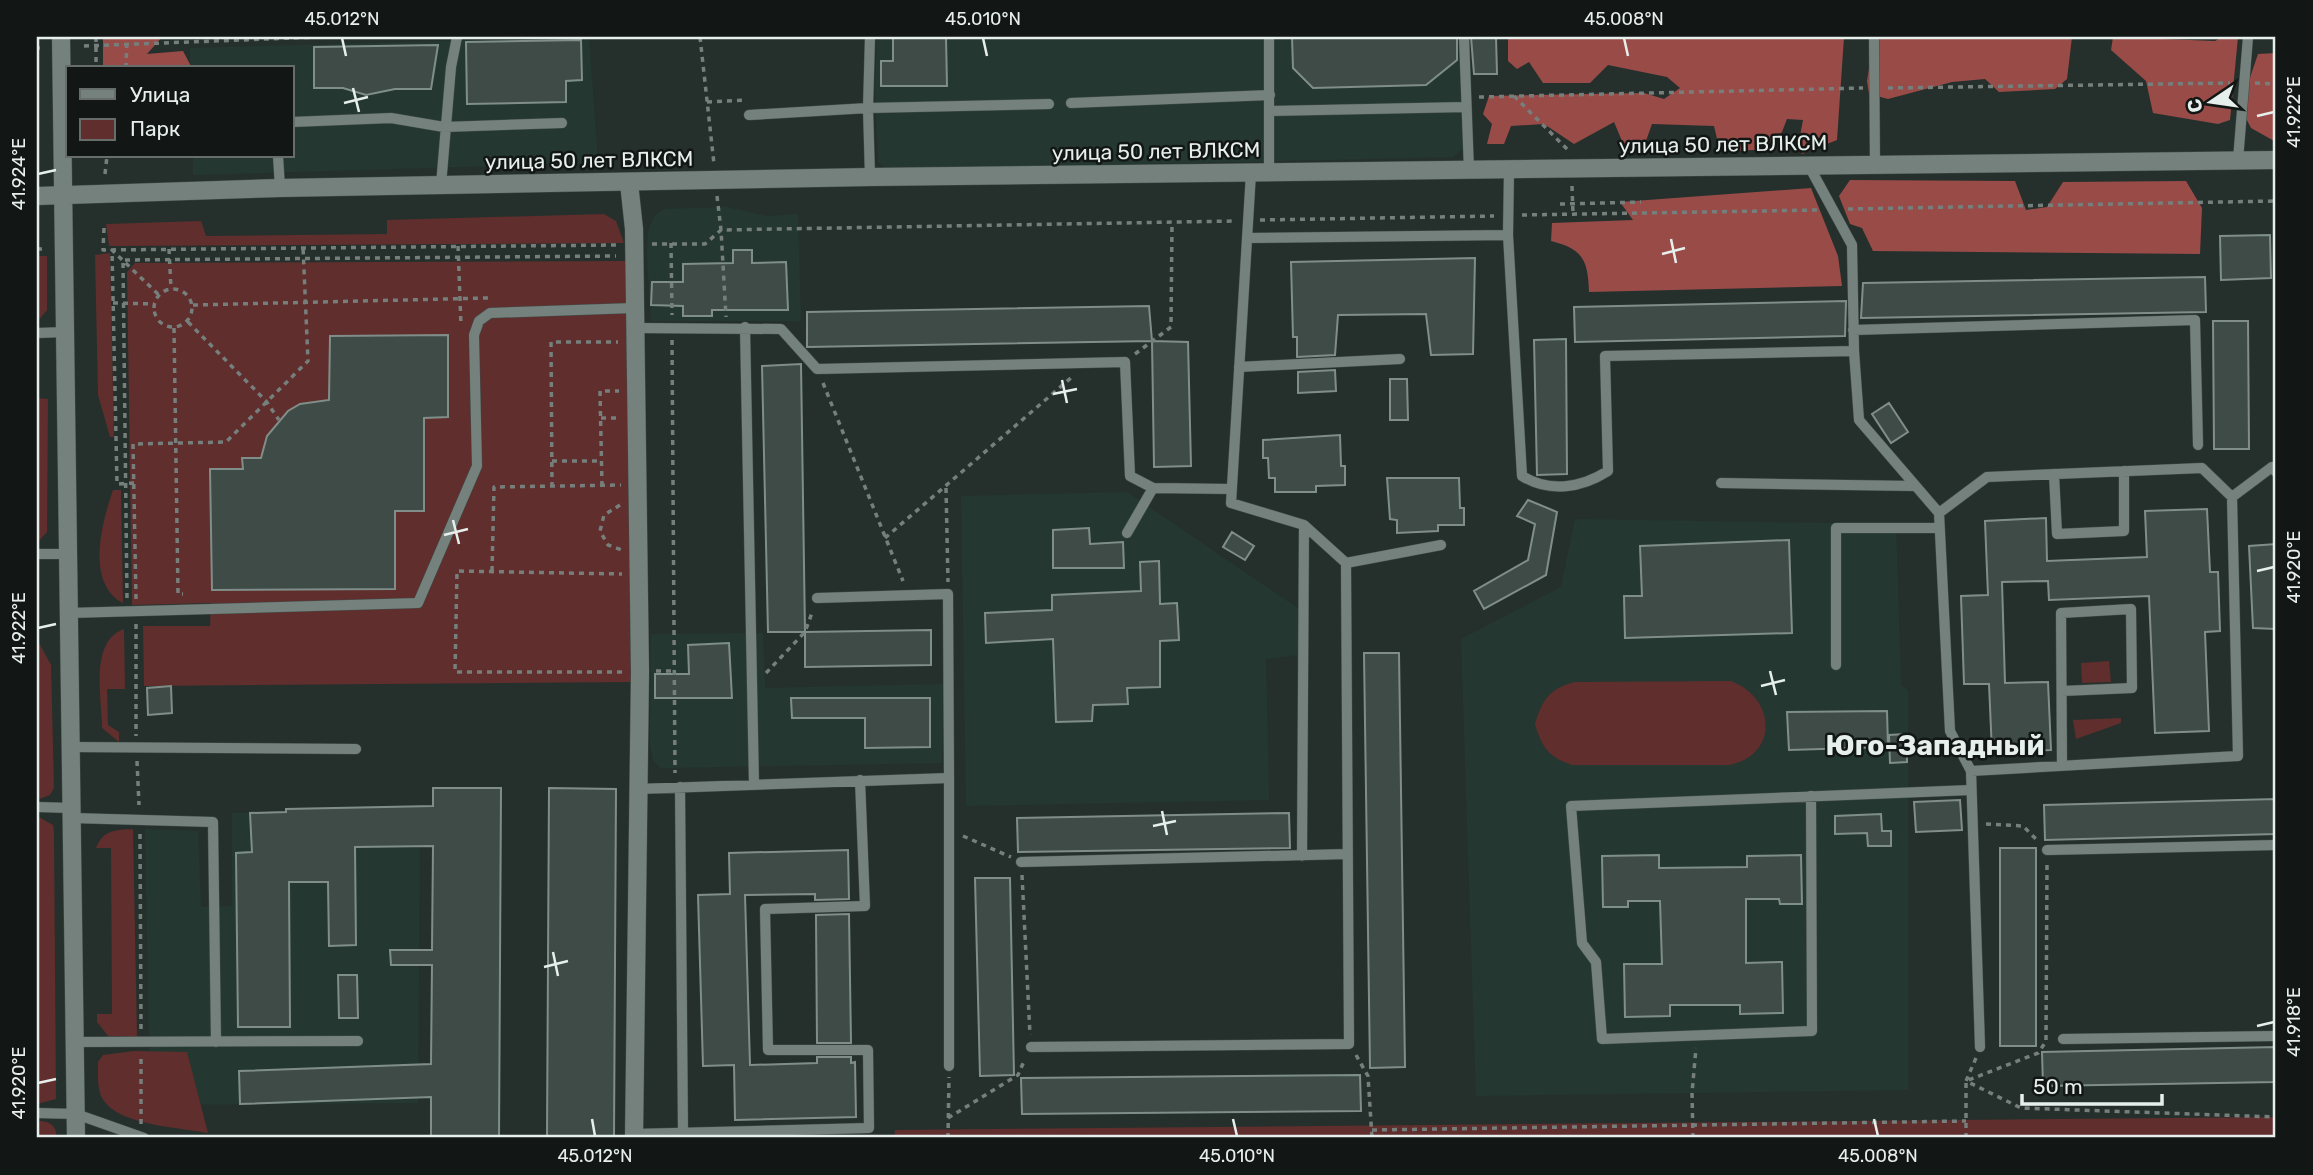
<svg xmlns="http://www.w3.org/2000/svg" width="2313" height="1175" font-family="Rubik,sans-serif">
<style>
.built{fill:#243831}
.green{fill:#5f2e2d}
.forest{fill:#994b48}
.building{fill:#3e4b46;stroke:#808e89;stroke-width:2}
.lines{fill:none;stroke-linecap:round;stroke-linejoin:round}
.service-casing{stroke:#414c48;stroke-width:11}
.minor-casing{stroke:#414c48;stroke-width:19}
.tertiary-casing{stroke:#414c48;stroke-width:19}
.path{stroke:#767f7c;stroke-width:3.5;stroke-dasharray:5 5;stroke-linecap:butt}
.service{stroke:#74817c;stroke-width:10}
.minor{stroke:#74817c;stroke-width:18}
.tertiary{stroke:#74817c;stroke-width:18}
.ticks{fill:none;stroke:#e7efec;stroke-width:2.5}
.labels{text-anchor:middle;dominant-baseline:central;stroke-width:5;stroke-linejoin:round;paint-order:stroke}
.street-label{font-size:21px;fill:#e7efec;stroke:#121715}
.district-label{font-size:28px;font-weight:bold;fill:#e7efec;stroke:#121715}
.neatline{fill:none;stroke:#e7efec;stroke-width:2.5}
.ticks-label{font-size:18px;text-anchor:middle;fill:#e7efec}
</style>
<rect width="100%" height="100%" fill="#25302c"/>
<path class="built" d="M589,37l9,126 -405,12v-19h99v-88h-102v-20z
M877,37h581l5,112 -10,8 -565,13 -10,-8 -3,-74z
M727,207l39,9 32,-2 3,107h-150l-4,-63 1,-27 7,-16 10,-6z
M1127,492l172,117v46l-33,4 3,141 -303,6 -5,-310z
M1575,519l321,5 5,161 7,5v400l-432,6 -15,-457 100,-52z
M763,633l2,55 178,-4 -1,79 -282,5 -7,-8 -3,-16 1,-110z
M420,811l-2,292 -268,2 -5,-276 53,2 3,76 31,-1v-93z"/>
<path class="green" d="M604,214l12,7 8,22 -515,3 -3,-22 95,-3 5,15 181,-2v-14z
M110,253l4,184h-4l-12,-42 -3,-140z
M37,256h10v54l-10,12z
M628,261l4,421 -488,4 -1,-60h67l1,-23 -79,2 -5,-333 8,-9z
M37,398l11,1 -1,133 -10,11z
M113,490h8l2,113c-38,-20 -21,-81 -10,-113z
M37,611l1,30 13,24 3,123 -4,7 -13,5z
M124,629l1,60h-18l1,36 11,7v10l-17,-14c0,-29 -13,-87 22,-99z
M2109,661l2,21 -29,1 -1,-20z
M1731,681c45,17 48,74 -2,84h-157c-23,-8 -30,-17 -37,-41 7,-24 15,-36 40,-42z
M2121,718v5l-45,16 -3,-19z
M37,816l16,9 1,7 2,267 -19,5z
M133,829l4,208 -29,-1 -11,-14v-8h15l-1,-166h-15c7,-18 19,-18 37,-19z
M134,1051l53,1 21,81c-29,-6 -93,-7 -107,-37 -4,-10 -3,-24 -3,-34l5,-7z
M2276,1117v21h-1382l1,-8z
M37,1121c13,0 19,4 20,17h-20z"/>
<path class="forest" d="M103,37h59l-15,17 36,-3 9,17h-89z
M1508,37h336l-7,103 -35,14 -3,-13 4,-21 -16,-1 -7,18 -25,13 -35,1 -6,-25 -62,-2 -9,25 -18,-1 -11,-26 -40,22 -30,-20 -33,2 -7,18h-17l5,-20 -9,-10 6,-18 155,-3 20,6 16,-11 -13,-11 -59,-12 -18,18h-47l-14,-21 -12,7 -9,-8z
M1874,37h198l-5,42 -12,10 -56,3 -14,-13 -33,3 -64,17 -19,-5 -2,-13z
M2113,37l102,4 7,-4h16l-8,83 -12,4 -65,-11 -7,-32 -35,-31z
M2276,53v89l-25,-14 -11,-21 18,-53z
M1850,180l165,1 11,29 21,-3 16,-25 123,-1 16,27 -2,46 -327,-3 -11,-23 -12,-4 -11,-28z
M1811,188l27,68 4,30 -253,6c-1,-32 -6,-43 -38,-51l1,-18 81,-3 -13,-18z"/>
<path class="building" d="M893,37h53l1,49h-66v-25h12z
M1292,37h165v23l-31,25 -113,3 -20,-20z
M1471,37h25l1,37h-23z
M581,40l1,40 -16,1v21l-99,2 -1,-62z
M438,45l-7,44h-36l-29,6 -23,-7h-29v-41z
M2270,235l1,43 -50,2 -1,-44z
M733,250h19v13l34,-1 2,48h-76v6h-29v-10l-32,-1 1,-23h31v-18l50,-1z
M1475,258l-2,96 -42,1 -5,-41 -88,1 -3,40 -38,2v-20h-4l-2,-75z
M2205,277l1,35 -345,6 2,-35z
M1846,301l-1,35 -270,6 -1,-35z
M1149,306l3,35 -345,6v-35z
M2213,321h35l1,128h-35z
M448,335v82l-24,1v93h-29v78l-183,1 -2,-121h33l-1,-11h19l6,-22 21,-25 12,-7 29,-4 1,-64z
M1566,339l1,135 -30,1 -3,-135z
M1152,341l36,1 3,124 -37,1z
M801,364l4,268h-37l-6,-266z
M1335,370l1,21 -38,2v-21z
M1390,379h17l1,41h-18z
M1889,403l19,29 -17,11 -19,-29z
M1340,435l1,31h4v19l-29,1v6h-41v-14h-6l-1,-20h-5v-18z
M1387,478h72l1,30h4v17h-26v6l-41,2v-13l-7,-1z
M1528,500l29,12 -11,63 -62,34 -10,-18 54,-31 7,-36 -18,-8z
M2207,509l3,63h8l2,59 -15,1 4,99 -54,2 -6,-137 -100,4 -1,-19 -46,1 3,101 43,-1 3,68 -59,2 -3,-68h-25l-3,-88 27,-1 -3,-74 61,-3 1,43 100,-4 -2,-46z
M1089,528l1,16 33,-2 1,26h-71v-38z
M1232,532l22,14 -9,14 -22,-13z
M1789,540l3,93 -167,5 -1,-42h18l-2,-50z
M2276,544v85l-23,-1 -4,-82z
M1159,561l1,43 17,-1 2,37 -19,1v46l-33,1 1,16 -35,1 -1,16 -36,1 -3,-83 -67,4 -1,-30 67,-3v-15l89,-4 -1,-29z
M931,630v35l-126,2v-35z
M729,643l3,55h-77v-24h34l-1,-29z
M1364,653h35l6,414 -35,1z
M171,686l1,27 -24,2 -1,-27z
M791,698h139v49l-65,1v-30h-73z
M1887,711l1,36 -99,3 -2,-38z
M1906,734l1,28 -17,1 -1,-28z
M433,788h68l-2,350h-68v-41l-191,7 -1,-33 192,-7 1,-99h-41l-1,-15h42l1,-104 -78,1 1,98 -27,1 -1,-64h-39l1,145h-52l-2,-174 16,-1 -2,-39 36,-1v-3l147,-3z
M549,788l67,1 -2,349h-67z
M2276,799v35l-231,6 -1,-35z
M1960,800l2,30 -46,2 -2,-30z
M1289,813l1,35 -272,4 -1,-34z
M1881,814l1,17h9v15h-23l-1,-13 -32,1v-18z
M2000,848h36v198h-36z
M848,850l1,49 -34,1v-6l-70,1 5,170 67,-2v-6h34v6l4,-1 1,55 -121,3 -1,-55 -31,1 -5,-171 32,-1 -1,-41z
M1659,855v13l88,-1v-11l54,-1 1,49h-22l-1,-5h-33v64l36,-1 1,51 -43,1v-9h-70v11l-45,1 -1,-53h38l-2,-63h-32v6h-25l-1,-51z
M975,878h35l4,197 -34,1z
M849,914l2,129h-34l-1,-128z
M338,975h19l1,43h-19z
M2276,1047v35l-233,4 -1,-34z
M1360,1075l1,36 -339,3 -1,-36z"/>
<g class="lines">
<defs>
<path id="service" d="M1269,37v136
M1464,37l5,134
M1874,37l1,127
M1071,103l199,-8
M1270,111l196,-4
M749,115l119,-7 181,-4
M292,122l99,-4 53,9 118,-4
M278,156l2,32
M2238,160l10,-123
M1809,166l43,79 2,106 5,69 80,93 48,-36 215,-9 30,29 40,-30 4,5
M1509,170l-1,65 14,241c28,17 59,12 86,-5l-3,-115 249,-5
M870,177l-2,-69 2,-71
M441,185l10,-118 6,-30
M1247,238l261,-3
M745,327l9,458
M635,328l146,1 36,40 308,-7 5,114 23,12 78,1
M1853,330l342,-10 3,125
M37,333l29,-1
M1239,367l161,-8
M2054,474l3,60 67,-3v-60
M1721,483l194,3
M1939,513l11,218 21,40 267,-15 -6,-259
M1127,533l26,-45
M37,554h32
M1346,563l95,-18
M69,613l349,-10 59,-137 -3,-131 5,-14 11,-8 144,-5
M1836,665v-137h103
M2062,691l70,-3 -1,-79 -70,4 1,153
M70,747l286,2
M1971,771l9,276
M680,787l3,346
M638,789l311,-11 -1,-184 -131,4
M1811,796l1,235 -210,8 -6,-77 -14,-19 -11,-137 400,-16
M37,807l34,1
M72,818l141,4 3,220
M2047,850l229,-5
M1302,856l2,-331
M1021,862l326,-8
M2063,1039l213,-3
M75,1042l283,-1
M1031,1047l318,-3 -3,-481 -42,-38 -73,-22 20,-330
M949,1066v-288
M37,1113l39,1 68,24
M634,1134l235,-6 -1,-78h-100l-3,-141 100,-3 -5,-126"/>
<path id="minor" d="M629,183l5,46 6,443 -6,466"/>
<path id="tertiary" d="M61,37l15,1101
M37,196l243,-8 590,-11 1406,-17"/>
</defs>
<use href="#service" class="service-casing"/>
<use href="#minor" class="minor-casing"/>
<use href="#tertiary" class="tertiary-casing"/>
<path class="path" d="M96,37v31
M700,37l14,127
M84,46l235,-9
M37,48h3
M126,68l1,-31
M2255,83l21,1
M1888,88l342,-5
M1514,96l55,55
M1479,97l384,-9
M707,102l40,-2
M105,174l2,-18
M1572,186l1,28
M717,196l4,34 514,-9
M1560,204l81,-2
M1848,209l428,-8
M1522,215l297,-5
M1260,220l234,-4
M104,228l-1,22 514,-5
M671,243l1,72
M652,244h53l16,-14 5,87
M458,246l3,80
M37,249h7
M169,249l2,40
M154 308a19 19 0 1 1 38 0a19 19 0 1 1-38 0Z
M113,303l41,1
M193,305l295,-7
M188,322l78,79 13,19
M174,328l4,266h5
M672,340l3,433
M1135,354l36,-27 1,-105
M823,383l80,198
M601,418h18
M552,461h50
M134,483l-17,1 -5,-234 47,45
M602,486l-2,-95h19
M552,487l-1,-145h67
M946,488l2,94
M620,505l-16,10 -4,16 8,14 14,5
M885,538l187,-161
M492,571l2,-84 127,-2
M127,598l-4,-338 493,-4
M136,599l-3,-155 93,-2 82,-81 -5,-114
M136,624v112
M656,671h19
M622,672h-167l2,-101 165,3
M766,673l39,-41 8,-22
M137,761l2,44
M1986,824l37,2 16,16
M140,834l1,195
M963,836l48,21
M1022,875l8,160
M2046,1040l1,-176
M1356,1055l12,21 4,62
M1976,1058l-10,23 55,27 255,9
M948,1118l70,-43 7,-16
M141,1124v-69
M1372,1130l594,-9
M948,1138l1,-61
M1693,1138l-1,-45 4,-45
M1966,1138v-57l72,-28 9,-13"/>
<use href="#service" class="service"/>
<use href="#minor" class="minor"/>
<use href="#tertiary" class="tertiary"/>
</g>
<path class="ticks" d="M342,38l4,18M983,38l4,18M1624,38l4,18M353,88l6,24M344,103l24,-6M2257,116l17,-4M38,174l18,-4M1671,239l5,24M1662,254l23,-6M1062,380l5,23M1053,394l24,-5M453,520l6,24M444,535l24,-6M2257,571l17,-4M38,628l18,-4M1770,671l6,24M1761,686l24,-6M1162,811l5,24M1153,826l23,-5M553,952l5,24M544,967l24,-6M2257,1026l17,-4M38,1083l18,-4M592,1119l3,17M1233,1119l4,17M1874,1119l4,17"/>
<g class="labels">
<g class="street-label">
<text transform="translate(1723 144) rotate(-1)">улица 50 лет ВЛКСМ</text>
<text transform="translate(1156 151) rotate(-1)">улица 50 лет ВЛКСМ</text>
<text transform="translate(589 160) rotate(-1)">улица 50 лет ВЛКСМ</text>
</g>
<g class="district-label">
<text x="1935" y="745">Юго-Западный</text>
</g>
</g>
<rect width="2313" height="1175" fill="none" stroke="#121715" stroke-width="77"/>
<rect x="66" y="66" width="228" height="91" fill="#121715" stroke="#676d6b" stroke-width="2"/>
<rect x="80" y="89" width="35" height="10" fill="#74817c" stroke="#676d6b" stroke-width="2"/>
<text x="130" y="102" font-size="21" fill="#e7efec">Улица</text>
<rect x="80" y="119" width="35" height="21" fill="#5f2e2d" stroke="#676d6b" stroke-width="2"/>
<text x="130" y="136" font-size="21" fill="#e7efec">Парк</text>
<g transform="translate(2211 102) rotate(257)" stroke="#121715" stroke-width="5" paint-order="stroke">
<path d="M0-5L12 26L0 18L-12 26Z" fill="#e7efec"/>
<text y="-10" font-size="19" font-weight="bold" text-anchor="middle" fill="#e7efec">С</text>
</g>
<path d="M2022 1094v10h140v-10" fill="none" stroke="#e7efec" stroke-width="3.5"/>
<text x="2033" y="1094" font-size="21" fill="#e7efec" stroke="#121715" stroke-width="5" paint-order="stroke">50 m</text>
<rect x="38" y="38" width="2236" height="1098" class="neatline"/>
<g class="ticks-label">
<text x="342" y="25">45.012°N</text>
<text x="983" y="25">45.010°N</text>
<text x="1624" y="25">45.008°N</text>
<text transform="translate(2294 112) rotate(-90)" y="6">41.922°E</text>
<text transform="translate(19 174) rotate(-90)" y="6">41.924°E</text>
<text transform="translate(2294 567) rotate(-90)" y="6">41.920°E</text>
<text transform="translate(19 628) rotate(-90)" y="6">41.922°E</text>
<text transform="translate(2294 1022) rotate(-90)" y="6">41.918°E</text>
<text transform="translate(19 1083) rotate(-90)" y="6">41.920°E</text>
<text x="595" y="1162">45.012°N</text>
<text x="1237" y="1162">45.010°N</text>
<text x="1878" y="1162">45.008°N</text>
</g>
</svg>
